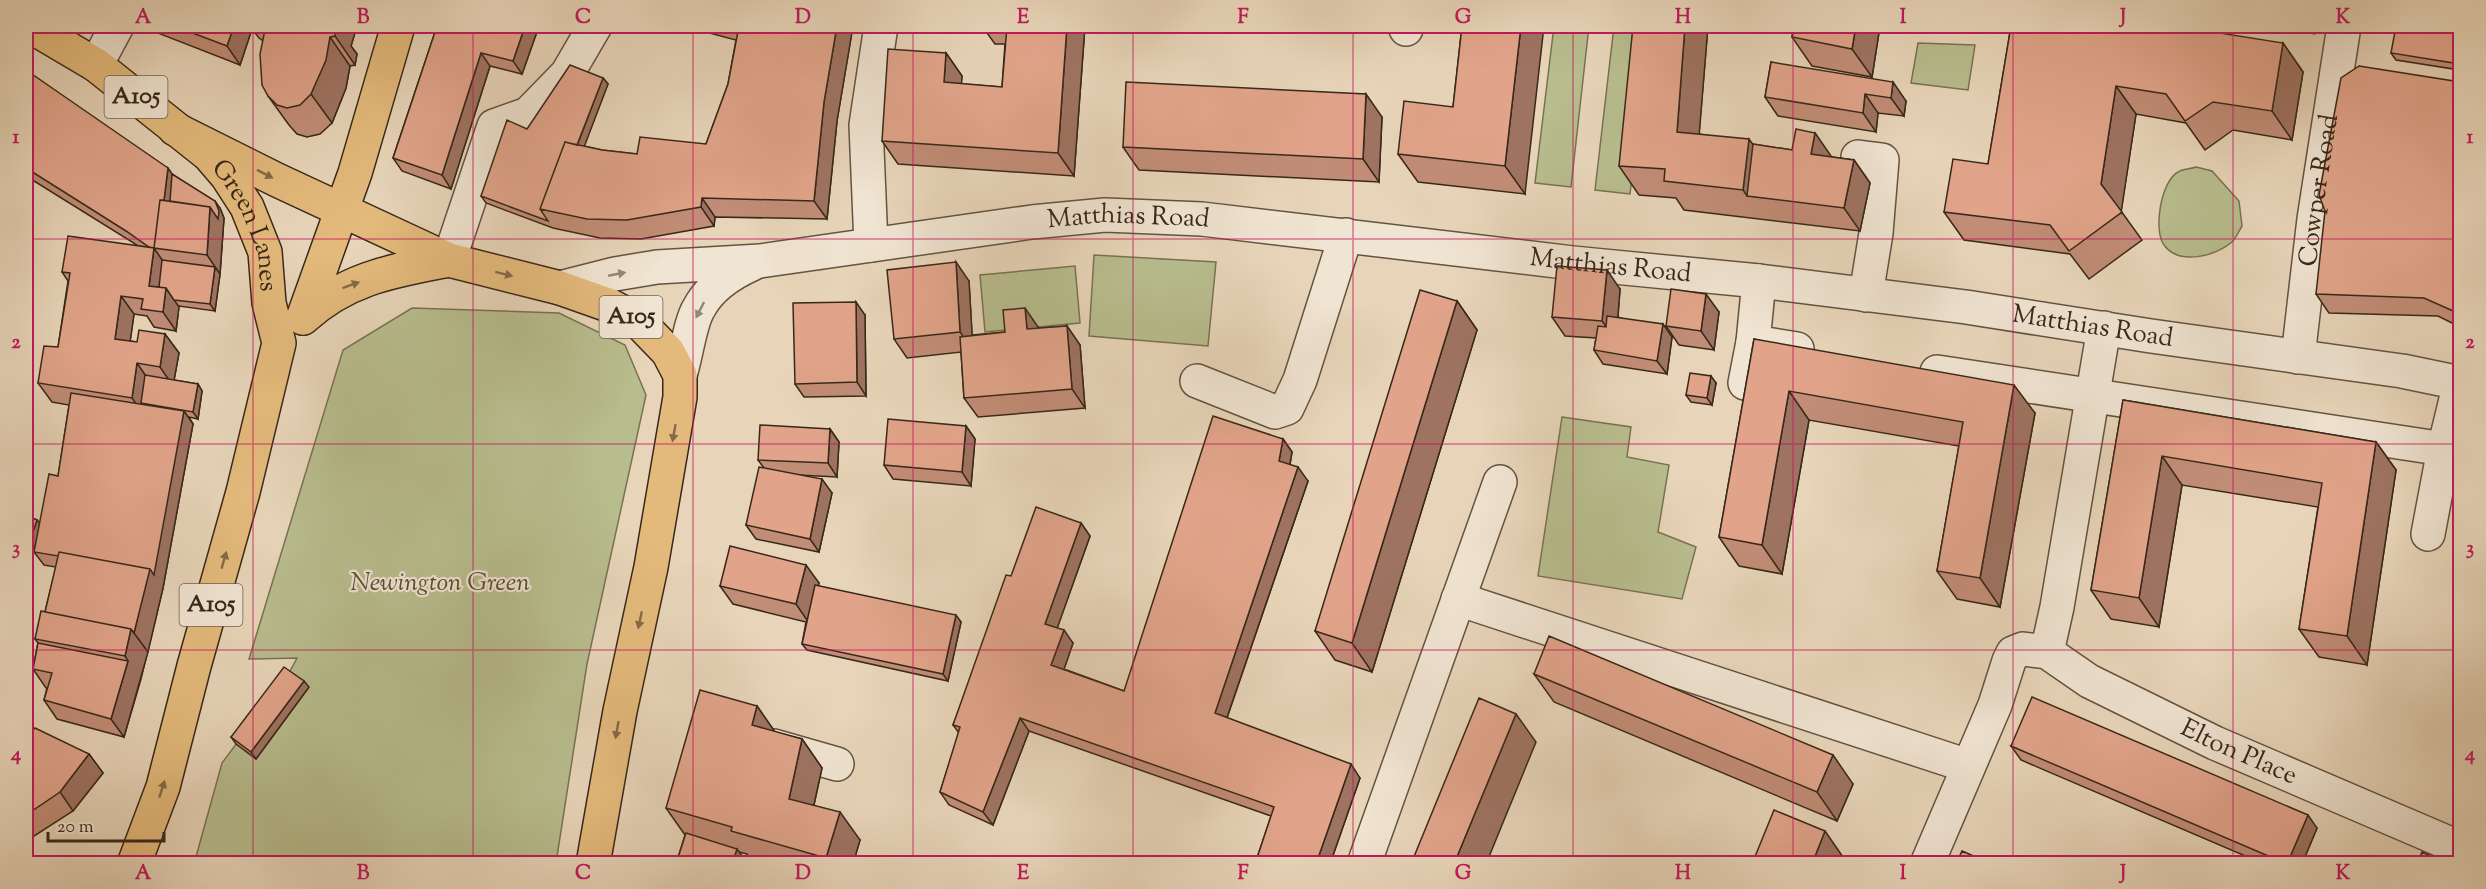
<svg xmlns="http://www.w3.org/2000/svg" width="2486" height="889" font-family="'Sorts Mill Goudy',serif">
<style>
.green{fill:#b8bd8e;stroke:#787254;stroke-width:1.5}
.lines{fill:none;stroke-linecap:round;stroke-linejoin:round}
.minor-casing{stroke:#645341;stroke-width:36}
.major-casing{stroke:#382819;stroke-width:36}
.minor{stroke:#f0e4d2;stroke-width:33}
.major{stroke:#e4ba7c;stroke-width:33}
.wall{fill:#c28d77;stroke:#382819;stroke-width:1.5}
.shaded-wall{fill:#9e7361;stroke:#382819;stroke-width:1.5}
.building{fill:#e1a48a;stroke:#382819;stroke-width:1.5}
.oneway{fill:#856a46}
.oneway2{fill:#948676}
.grid{fill:none;stroke:#c2185b;stroke-width:1.5;stroke-opacity:0.55}
.labels{text-anchor:middle;dominant-baseline:central;stroke-width:4.5;stroke-linejoin:round;paint-order:stroke}
.shield{fill:#f0e4d2;stroke:#6f6050;stroke-width:1.5}
.shield-label{font-size:24px;font-weight:bold;fill:#382819}
.street-label{font-size:26px;fill:#382819;stroke:#f0e4d2}
.park-label{font-size:26px;font-style:italic;fill:#584d36;stroke:#f0e4d2}
.neatline{fill:none;stroke:#c2185b;stroke-width:2}
.grid-label{font-size:20px;text-anchor:middle;font-weight:bold;fill:#c2185b}
</style>
<rect width="100%" height="100%" fill="#e8d5b9"/>
<filter id="stains"><feTurbulence type="fractalNoise" baseFrequency=".00333" numOctaves="4"/><feColorMatrix values="0 0 0 0 .2 0 0 0 0 .09 0 0 0 0 .02 0 0 0 .5 -.17"/></filter>
<radialGradient id="worn" r=".72"><stop offset=".6" stop-color="#630" stop-opacity="0"/><stop offset="1" stop-color="#630" stop-opacity=".3"/></radialGradient>
<path class="green" d="M1554,26h35l-18,161 -36,-4z
M1614,26h35l-19,168 -35,-4z
M2286,26h30l-1,8 -30,-6z
M1918,43l57,2 -7,45 -57,-7z
M2196,167l16,4 27,30 3,25c-3,5 -6,12 -10,16 -16,14 -53,24 -68,3 -11,-15 -3,-64 14,-73 4,-3 13,-3 18,-5z
M1094,255l122,7 -8,84 -119,-10z
M1075,266l5,57 -95,9 -5,-57z
M412,308l147,5 66,32 21,50 -59,269 -31,199 -362,1 28,-101 67,-90 8,-15 -48,1 94,-309z
M1562,417l69,10 -4,30 42,8 -11,67 38,15 -14,52 -144,-23z"/>
<g class="lines">
<defs>
<g id="minor">
<path d="M1406,29v-3"/>
<path d="M96,65l21,-39"/>
<path d="M1858,157l24,3 -6,73 -10,62"/>
<path d="M871,245l-5,-120 15,-99"/>
<path d="M449,260l45,-134 34,-12 39,-40 28,-48"/>
<path d="M1759,281l-6,61 44,7"/>
<path id="s1" d="M560,288l55,-14 42,-7 103,-6 272,-39 73,-7 97,4 371,44 186,18 207,26 185,29 251,35 58,12"/>
<path id="s2" d="M2298,357l16,-138 30,-193"/>
<path d="M1937,372l507,77 16,-66"/>
<path d="M680,375c6,-18 10,-53 19,-67 11,-21 33,-35 53,-44"/>
<path d="M1197,381l78,31 12,-4 13,-28 46,-145"/>
<path d="M1745,383l8,-41"/>
<path d="M2428,534l16,-85"/>
<path d="M1458,599l510,167"/>
<path d="M2047,652l10,-45 47,-279"/>
<path d="M774,746l63,18"/>
<path d="M1364,864l136,-382"/>
<path id="s3" d="M1927,864l68,-159 14,-44 4,-8 10,-4 24,3 42,29 126,62 245,105"/>
</g>
<g id="major">
<path id="s4" d="M30,26l66,39 113,90 18,21 20,31 18,45 4,51 10,40 -36,149 -49,174 -31,121 -29,77"/>
<path d="M175,129l102,51 172,80 111,28 51,18 26,14 31,32 12,23v22l-29,170 -31,144 -27,153"/>
<path d="M303,318l52,-145 43,-147"/>
<path d="M303,318c44,-40 89,-47 146,-58"/>
</g>
</defs>
<use href="#minor" class="minor-casing"/>
<use href="#major" class="major-casing"/>
<use href="#minor" class="minor"/>
<use href="#major" class="major"/>
</g>
<path class="wall" d="M147,26h210l-6,20 6,8 -2,11 -5,1 -4,22 -14,35 -12,11 -13,3 -10,-3 -8,-9 -21,-29 -5,-55 -4,-3 -7,-9 -12,36 -90,-35z
M437,26h102l-17,48 -32,-8 -39,123 -49,-18 -9,-13z
M683,26h170l-16,95 -10,98 -112,-2 -1,9 -73,13 -41,-1 -47,-10 -67,-25 -5,-7 46,-67 76,-51 5,6 -24,62 18,4 35,4 69,-10 22,-60 8,-44z
M982,26h103l-11,150 -176,-12 -16,-23 64,-88 16,23 -1,8 41,3 3,-43h-10z
M1462,26l63,168 -107,-12 -20,-28 55,-47z
M1708,26l-9,108 54,10 39,6 23,-17 16,24 23,3 16,23 -10,48 -176,-21 -8,-12 -37,-3 -20,-29z
M1794,26h86l-8,51 -60,-11 -20,-29z
M2011,26l272,17 20,29 -11,68 -59,-10 -28,20 -19,-27 -50,-9 -15,97 21,29 -53,39 -19,-25 -106,-14 -20,-28 44,-48z
M2460,26v44l-64,-10 -5,-7z
M1771,62l135,39 -2,15 -26,-3 -2,19 -98,-16 -13,-19z
M26,70l194,138 4,10 -4,56 -5,37 -36,-5 -3,25 -22,-4 -7,-11 -13,-2 -4,27 7,1 28,-8 14,19 -5,27 24,4 4,7 -4,28 -9,-2 4,7 -30,164 -22,91 -17,58 -67,-18 -13,-19 3,-12h-1l-13,-19 5,-26 -3,-4 10,-27 11,-45 -12,-2 -10,-13 2,-8 -5,14 -5,-1v-41l11,4 3,4 18,-48 11,-71 -17,-3 -14,-19 20,-36 10,-66 -6,-9 75,-27 -111,-69z
M2460,82v245l-22,-11 -109,-3 -13,-19z
M1382,117l-3,65 -240,-12 -16,-23z
M969,281l3,54 33,-3 33,-5 1,1 28,-2 13,19 5,63 -107,9 -14,-19 -3,-46 -54,6 -13,-19z
M1620,289l-2,28 54,20 -5,37 -64,-10 -9,-14 2,-12 -31,-2 -13,-19z
M1457,301l20,29 -105,342 -37,-12 -20,-29z
M1719,312l-5,38 -35,-5 -13,-19z
M865,315l1,81 -62,1 -9,-13z
M1754,339l281,74 -35,194 -43,-8 -20,-28 22,-125 -150,-26 -27,154 -43,-8 -20,-29z
M1716,383l-4,22 -21,-3 -5,-7z
M2123,400l253,42 20,28 -29,195 -48,-8 -20,-28 19,-122 -136,-22 -23,142 -48,-8 -20,-29z
M966,426l9,13 -4,47 -78,-7 -9,-14z
M830,429l9,13 -2,35 -39,-2 34,18 -13,59 -63,-13 -10,-14 18,-57 -6,-8z
M1283,439l9,13 -2,13 18,16 -81,237 133,60 -30,86h-75l16,-48 -242,-85 -36,94 -44,-20 -9,-13 19,-59 -6,-8 58,-149 70,-53 9,13 -33,92 16,15 -9,26 60,22z
M819,583l-1,3 143,36 -13,59 -141,-31 -5,-6 4,-22 -73,-18 -13,-18z
M1534,674l319,110 -16,37 -283,-119z
M309,687l-53,72 -20,-15 -5,-7z
M757,706l18,26 27,7 20,29 -8,37 46,35 -7,24h-90l-12,-4 -4,-6 -8,-2 8,11 -1,1h-70l9,-29 -19,-27z
M26,737l63,17 14,19 -30,38 -42,27 -5,1z
M2011,746l306,82 -15,36h-38l-243,-104z"/>
<path class="shaded-wall" d="M234,26h16l2,3 -12,36 -13,-19z
M334,26h23l-6,20 6,8 -2,11 -20,-29z
M525,26h14l-17,48 -9,-13z
M734,26h12l-3,16 -9,-13z
M837,26h16l-16,95 -10,98 -13,-18 10,-99z
M1067,26h18l-11,150 -16,-23z
M1521,26h23l-19,168 -20,-28z
M1685,26h23l-11,135 -20,-29z
M1856,26h24l-8,51 -20,-28z
M330,37l20,29 -4,22 -14,35 -21,-29z
M2283,43l20,29 -11,68 -20,-29z
M481,53l9,13 -39,123 -9,-14z
M946,53l16,23 -2,30 -16,-24z
M603,78l5,6 -49,129 -7,-2z
M1893,82l13,19 -2,15 -13,-18z
M2116,86l20,28 -15,99 -20,-29z
M1366,94l16,23 -3,65 -16,-23z
M1865,94l13,19 -2,19 -13,-19z
M1815,133l16,23 -4,21 -16,-23z
M1749,139l20,28 -22,29 -4,-6z
M1854,160l16,23 -10,48 -16,-23z
M168,168l9,13 -19,67z
M702,198l13,19 -1,9 -13,-19z
M215,201l5,7 4,10 -4,56 -13,-19 3,-48z
M154,248l13,19 -4,31 -14,-12z
M956,262l13,19 4,69 -13,-18z
M215,267l5,7 -5,37 -5,-7z
M1607,270l13,19 -4,51 -14,-19z
M166,288l13,19 -3,24 -13,-19z
M1706,294l13,18 -5,38 -13,-19z
M121,296l13,18 -6,43 -13,-18z
M1457,301l20,29 -105,342 -20,-29z
M856,302l9,13 1,81 -9,-14z
M1025,308l13,19 2,21 -13,-19z
M1663,324l9,13 -5,37 -10,-13z
M1067,326l13,19 5,63 -13,-19z
M165,334l14,19 -6,33 -13,-19z
M137,363l13,19 -9,21 5,7 -1,7 -13,-19z
M1711,376l5,7 -4,22 -5,-7z
M198,384l4,7 -4,28 -5,-7z
M2014,385l21,28 -35,194 -20,-29z
M1789,391l20,29 -27,154 -20,-29z
M184,411l9,13 -30,164 -15,64 -14,-19z
M966,426l9,13 -4,47 -9,-14z
M830,429l9,13 -2,35 -9,-14z
M1283,439l9,13 -4,23 -9,-14z
M2376,442l20,28 -29,195 -20,-29z
M2162,456l20,29 -23,142 -20,-29z
M1298,467l10,14 -84,245 -9,-13z
M822,479l10,14 -13,59 -9,-13z
M37,520l5,6 -11,32 -5,-6z
M1081,523l9,13 -36,101 -9,-13z
M806,565l13,18 -10,40 -13,-19z
M956,615l5,7 -13,59 -5,-7z
M131,629l17,23 -24,85 -13,-18 17,-58 -3,-5z
M1064,630l9,13 -12,35 -10,-13z
M304,681l5,6 -53,72 -5,-7z
M757,706l20,29 -25,-10z
M1516,714l20,28 -50,122h-32z
M1020,718l9,13 -36,94 -10,-13z
M802,739l20,29 -13,59 -20,-28z
M89,754l14,19 -30,38 -13,-19z
M1833,755l20,29 -16,37 -20,-29z
M1351,764l9,14 -30,86h-14z
M840,812l20,28 -7,24h-24l-3,-6z
M2308,815l9,13 -15,36h-15z
M1825,831l20,29 -1,4h-32z
M737,849l10,14 -1,1h-14z"/>
<path class="building" d="M174,26h60l-7,20z
M264,26h73l-2,10 -5,1 -4,23 -15,34 -11,11 -13,3 -10,-3 -9,-9 -6,-11 -2,-31 5,-24z
M437,26h88l-12,35 -32,-8 -39,122 -49,-17z
M721,26h13v3z
M739,26h98l-13,76 -10,99 -112,-3 -1,9 -74,13 -40,-1 -47,-10 25,-67 37,8 35,4 3,-17 66,7 22,-60z
M1007,26h60l-9,127 -176,-12 6,-92 58,4 -2,29 58,5z
M1462,26h59l-16,140 -107,-12 6,-53 49,6z
M1633,26h52l-8,106 72,7 -6,51 -79,-9 1,-12 -46,-3z
M1794,26h62l-4,23 -60,-12z
M2011,26h165l107,17 -11,68 -59,-9 -28,19 -19,-27 -50,-8 -15,98 21,28 -53,39 -19,-26 -106,-13 9,-53 35,5z
M2396,26h64v38l-69,-11z
M1771,62l122,20 -2,16 -26,-4 -2,19 -98,-16z
M570,65l33,13 -26,67 -12,-3 -25,67 8,12 -67,-25 26,-76 20,9z
M2359,66l101,16v146v-1v87l-36,-16 -108,-4 9,-83 -6,-16 22,-117z
M26,70l142,98 -4,32h-4l-6,48 -5,-1 -23,-16 -100,-63z
M1126,82l240,12 -3,65 -240,-12z
M1796,129l19,4 -4,21 43,6 -10,48 -97,-12 6,-52 39,6z
M172,174l43,27 4,10 -1,8 -8,-12 -40,-6z
M160,200l50,7 -3,48 -53,-7z
M68,236l86,12 -5,38 17,2 -3,24 -22,-3 2,-10 -22,-3 -6,43 22,3 2,-12 26,4 -5,33 -23,-4 -5,35 -94,-15 6,-37 14,1 12,-74 -8,-1z
M162,260l53,7 -5,37 -36,-4 -8,-12 -7,-1z
M956,262l4,70 -66,7 -7,-69z
M1557,266l50,4 -5,51 -50,-4z
M1671,289l35,5 -5,37 -35,-5z
M1420,290l37,11 -105,342 -37,-12z
M856,302l1,80 -62,2 -2,-81z
M1025,308l2,21 40,-3 5,63 -108,9 -4,-61 45,-5 -2,-22z
M1607,316l56,8 -6,37 -63,-11 4,-24 8,1z
M1754,339l260,46 -34,193 -43,-7 26,-149 -174,-31 -27,154 -43,-8z
M1690,373l21,3 -4,22 -21,-3z
M145,375l53,9 -5,28 -52,-9z
M71,393l113,18 -30,164 -4,-6 -91,-17 -1,4 -24,-4 15,-78 9,2z
M2123,400l253,42 -29,194 -48,-7 23,-146 -160,-27 -23,142 -48,-8z
M1213,416l70,23 -4,22 19,6 -83,246 136,51 -35,100h-61l19,-57 -254,-89 -37,94 -43,-20 20,-65 -7,-2 53,-150 5,1 25,-69 45,16 -36,101 19,6 -13,35 73,26z
M888,419l78,7 -4,46 -78,-7z
M760,425l70,4 -2,34 -70,-3z
M759,467l63,12 -12,60 -64,-14z
M26,516l11,4 -11,32z
M730,546l76,19 -10,39 -76,-18z
M59,552l91,17 -16,64 -3,-4 -86,-17z
M815,585l141,30 -13,59 -141,-30z
M41,611l90,18 -6,27 -90,-17z
M1549,636l284,119 -16,37 -283,-118z
M38,643l90,18 -17,58 -67,-19 8,-27 -19,-4z
M284,667l20,14 -53,71 -20,-15z
M700,690l57,16 -5,19 50,14 -13,60 51,13 -14,46 -95,-27 1,-4 -66,-19z
M2032,697l276,118 -21,49 -276,-118z
M1479,698l37,16 -62,150h-43z
M35,728l54,26 -29,38 -34,23v-78z
M1774,810l51,21 -13,33h-60z
M686,833l51,16 -5,15h-56z
M1962,851l30,13h-36z
M2422,852l27,12h-32z"/>
<defs><path id="oneway-solid" d="M-6-.8H1V-3.2L6.5 0L1 3.2V.8H-6Z" transform="scale(1.5)"/></defs>
<g class="oneway">
<use href="#oneway-solid" transform="translate(265 174) rotate(27)"/>
<use href="#oneway-solid" transform="translate(504 274) rotate(14)"/>
<use href="#oneway-solid" transform="translate(351 285) rotate(-20)"/>
<use href="#oneway-solid" transform="translate(674 433) rotate(100)"/>
<use href="#oneway-solid" transform="translate(224 560) rotate(-74)"/>
<use href="#oneway-solid" transform="translate(640 620) rotate(102)"/>
<use href="#oneway-solid" transform="translate(617 730) rotate(100)"/>
<use href="#oneway-solid" transform="translate(162 789) rotate(-72)"/>
</g>
<g class="oneway2">
<use href="#oneway-solid" transform="translate(617 274) rotate(-11)"/>
<use href="#oneway-solid" transform="translate(700 310) rotate(117)"/>
</g>
<path class="grid" d="M253,26v838M473,26v838M693,26v838M913,26v838M1133,26v838M1353,26v838M1573,26v838M1793,26v838M2013,26v838M2233,26v838M26,239h2434M26,444h2434M26,650h2434"/>
<g class="labels">
<g class="shield">
<rect x="104.5" y="76" width="63" height="42" rx="4.5"/>
<rect x="599.5" y="296" width="63" height="42" rx="4.5"/>
<rect x="179.5" y="584" width="63" height="42" rx="4.5"/>
</g>
<g class="shield-label">
<text x="136" y="97">A105</text>
<text x="631" y="317">A105</text>
<text x="211" y="605">A105</text>
</g>
<g class="street-label">
<text stroke="none"><textPath href="#s2" startOffset="168">Cowper Road</textPath></text>
<text stroke="none"><textPath href="#s1" startOffset="574">Matthias Road</textPath></text>
<text stroke="none"><textPath href="#s4" startOffset="303">Green Lanes</textPath></text>
<text stroke="none"><textPath href="#s1" startOffset="1059">Matthias Road</textPath></text>
<text stroke="none"><textPath href="#s1" startOffset="1545">Matthias Road</textPath></text>
<text stroke="none"><textPath href="#s3" startOffset="480">Elton Place</textPath></text>
</g>
<g class="park-label">
<text x="440" y="583">Newington Green</text>
</g>
</g>
<rect width="2486" height="889" fill="none" stroke="#e8d5b9" stroke-width="66"/>
<path d="M48 832v9h116v-9" fill="none" stroke="#382819" stroke-width="3"/>
<text x="57" y="832" font-size="18" fill="#382819" stroke="#f0e4d2" stroke-width="4.5" paint-order="stroke">20 m</text>
<rect x="33" y="33" width="2420" height="823" class="neatline"/>
<g class="grid-label">
<text x="143" y="23">A</text>
<text x="363" y="23">B</text>
<text x="583" y="23">C</text>
<text x="803" y="23">D</text>
<text x="1023" y="23">E</text>
<text x="1243" y="23">F</text>
<text x="1463" y="23">G</text>
<text x="1683" y="23">H</text>
<text x="1903" y="23">I</text>
<text x="2123" y="23">J</text>
<text x="2343" y="23">K</text>
<text x="16" y="143">1</text>
<text x="2470" y="143">1</text>
<text x="16" y="348">2</text>
<text x="2470" y="348">2</text>
<text x="16" y="554">3</text>
<text x="2470" y="554">3</text>
<text x="16" y="760">4</text>
<text x="2470" y="760">4</text>
<text x="143" y="879">A</text>
<text x="363" y="879">B</text>
<text x="583" y="879">C</text>
<text x="803" y="879">D</text>
<text x="1023" y="879">E</text>
<text x="1243" y="879">F</text>
<text x="1463" y="879">G</text>
<text x="1683" y="879">H</text>
<text x="1903" y="879">I</text>
<text x="2123" y="879">J</text>
<text x="2343" y="879">K</text>
</g>
<rect width="100%" height="100%" filter="url(#stains)"/>
<rect width="100%" height="100%" fill="url(#worn)"/>
</svg>
